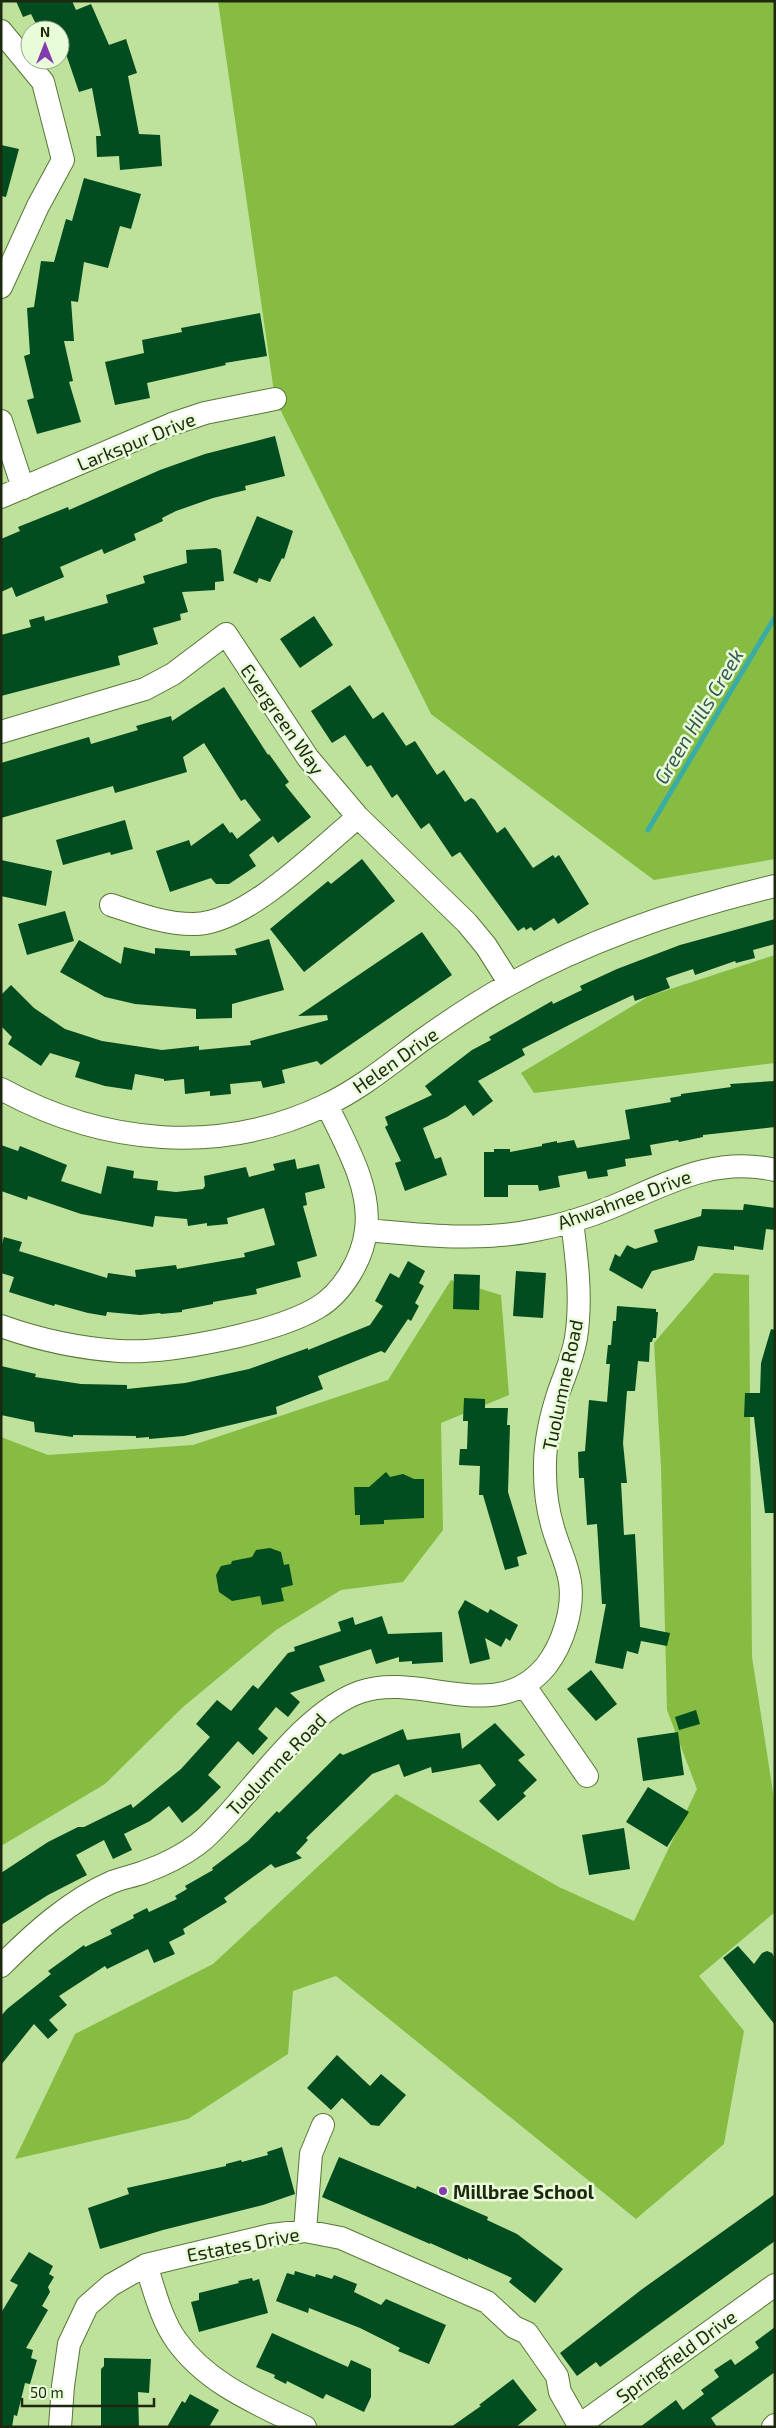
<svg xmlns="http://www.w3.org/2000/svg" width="776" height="2428" font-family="'Exo 2',sans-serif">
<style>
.green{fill:#86bc42}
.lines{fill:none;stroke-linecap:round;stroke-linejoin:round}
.stream{stroke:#3aaca6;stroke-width:5}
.building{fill:#024d20}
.minor-casing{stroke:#587736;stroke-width:24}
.minor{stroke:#fff;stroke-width:22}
.poi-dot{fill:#833bae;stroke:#e9fcd9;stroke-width:2}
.labels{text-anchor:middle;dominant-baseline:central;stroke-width:5;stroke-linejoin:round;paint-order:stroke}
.street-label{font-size:19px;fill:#1c290e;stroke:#e9fcd9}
.poi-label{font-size:19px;font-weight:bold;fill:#1c290e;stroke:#e9fcd9;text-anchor:start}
.water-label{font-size:20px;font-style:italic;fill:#365855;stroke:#e9fcd9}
</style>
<rect width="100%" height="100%" fill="#bee19c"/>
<path class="green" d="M218,1h557v858l-121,21 -223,-166 -156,-315z
M775,955v108l-241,30 -13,-20 128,-77z
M714,1273l35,2 3,382 23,148v107l-76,64 45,55 -20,113 -88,75 -300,-243 -43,15 -5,63 -100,65 -173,40 60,-125 138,-70 183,-170 163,93 75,34 63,-132 -30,-79 -6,-243 -7,-124z
M451,1280l50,15 8,100 -68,28 2,107 -40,52 -62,8 -65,40 -93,77 -78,77 -104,62v-409l47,18 145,-10 195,-65z"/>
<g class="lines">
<path class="stream" d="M648,830l127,-213"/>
</g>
<path class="building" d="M16,1h56l4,9 15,-6 18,41 17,-6 11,34 -9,3 11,58 21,1 2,31 -42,4 -1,-14 -22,1 -1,-21h5l-9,-48 -13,4 -13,-38 -6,2v-26h-21l-8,-16 -8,3z
M1,145l18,4 -13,48 -5,-1z
M84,178l57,16 -10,35 -11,-3 -12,42 -24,-6 -6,40 -7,-1 3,40h-10l9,40 -4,1 12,40 -44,12 -10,-34 7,-2 -10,-42 6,-2 -3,-46 7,-1 7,-46 13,1 12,-43 6,2z
M260,313l7,43 -42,7 1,2 -79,18 3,15 -35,7 -10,-43 39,-9 -2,-13 40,-8 -1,-4z
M275,436l10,40 -40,10 1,4 -33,8 -37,13 -14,7 1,3 -29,13 2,6 -32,14 -2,-5 -42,18 4,10 -48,20 -4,-10 -11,5v-53l19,-8 -2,-4 50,-20 1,3 91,-40 45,-16z
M257,516l36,15 -9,28 -2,-1 -12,24 -11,-4 -2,5 -24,-10z
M216,548l5,2 3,31 -9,1v8l-33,2 6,20 -8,2 1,6 -28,8 5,16 -40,12 2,9 -119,31v-61l30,-8 -2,-7 15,-4 1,5 63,-18 -2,-8 39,-12 -2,-7 44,-13 -1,-13z
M314,616l19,29 -33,23 -20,-29z
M350,685l23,34 10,-7 23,34 9,-5 22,34 7,-5 21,32 6,-4 4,2 22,33 8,-6 28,41 20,-13 2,3 4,-3 30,49 -31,20 -4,-6 -20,13 -3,-4 -5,3 -2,-3 -6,4 -58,-79 -8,5 -23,-34 -8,6 -24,-35 -5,4 -21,-33 -4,2 -22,-32 -13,8 -21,-32z
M224,687l44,68 1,-1 20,28 -4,3 26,32 -33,26 -5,-7 -24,19 7,11 -27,18h-13l-5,-6 -41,14 -14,-41 33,-11 2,6 32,-23 7,10 2,-1 5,7 24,-19 -16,-21 -4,2 -37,-58 -21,14 4,15 -72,21 -2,-7 -112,32v-55l88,-26 2,7 47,-14 -2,-4 35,-10 1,5z
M125,820l8,29 -22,6 -1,-3 -47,13 -7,-25z
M362,859l33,42 -91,71 -34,-43 58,-48 3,3z
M1,860l51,11 -6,35 -45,-10z
M65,911l9,30 -47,14 -9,-31z
M775,919v25l-22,6 2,8 -19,5 -1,-2 -40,14 -2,-6 -27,9 4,10 -35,13 -2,-6 -60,28 -51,26 3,6 -47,26 15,20 -20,15 -8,-11 -18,12 -24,11 12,31 6,-2 6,18 -42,16 -10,-28 6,-2 -16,-34 3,-2 -3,-8 47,-22 -7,-9 47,-36 19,-10 -2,-3 63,-36 1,3 29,-14 -2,-4 37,-17 63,-24z
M422,932l30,43 -131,90 -4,-4 -35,9 3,13 -22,5 -2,-7 -31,3 1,10 -21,2v-5l-25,3 -1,-15 -20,2v-2l-29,-5 -3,16 -27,-4 -30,-9 5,-15 -30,-9 -9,13 -33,-22 4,-7 -11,-11v-31l10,-10 23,23 31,21 37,12 60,9 37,-4v4l52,-5 -1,-4 78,-21 -1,-5 -29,1z
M269,939l15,51 -52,14v14l-36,1v-10l-61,-5 -30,-7 -45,-25 19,-32 42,24 3,-17 31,7v-6l35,3v5l47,-1 -2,-6z
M775,1081v46l-72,8v2l-24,5 -1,-2 -28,5 2,10 -27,4 1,7 -19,4 1,6 -20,3 -2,-8 -28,5 2,11 -21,4 -1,-6h-30v12h-24v-45h10v-3h16v3l32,-6v-2l15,-3v2l17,-3 3,8 53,-9 -5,-29 46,-8 -1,-4 11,-2v-2l50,-7 -1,-3z
M1,1145l17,6 2,-5 47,19 -6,16 40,13 6,-28 27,5 -1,7 25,3 -1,9 19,2 27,-3 2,-3 -1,-10 42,-9 3,10 26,-7 -2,-6 22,-5 2,10 22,-5 6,24 -20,5 2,12 -4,1 14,50 -20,6 4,15 -45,12 1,5 -44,8v2l-31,6v2l-21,2 -1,-1 -20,2 -33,-3 -1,4 -18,-3 -33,-9 -1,2 -45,-14 5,-15 -13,-4v-26l3,-10 18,5 -3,9 88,27 1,-5 28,4 -1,-7 41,-5 1,4 68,-12 -1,-4 31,-8 -11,-37 -37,10 1,6 -21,2v-3l-19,3 -1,-7 -32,-3 -2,11 -72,-13 -53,-18 -1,4 -26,-9z
M744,1204l31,4v22l-9,-1 -3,21 -29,-4v4l-36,-4 -4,14 -42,11 -10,18 -33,-19 6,-16 5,3 7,-12 8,4 23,-7 -4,-12 47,-14 1,-7 41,1z
M408,1261l17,10 -6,12 5,3 -9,17 4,3 -8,15 -3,-2 -23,34 -4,-2 -63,25 5,13 -47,18 1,7 -93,22 -35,3v-2l-13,1v-2l-63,-1v2l-38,-5 -1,-10 -33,-7v-49l35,8 -1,3 46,7 46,1v4l58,-6 64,-14 59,-21v2l62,-25 13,-19 -8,-5 15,-28 9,5z
M516,1271l30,2 -3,45 -30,-2z
M454,1274l26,1 -1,35 -26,-1z
M617,1306l39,3v3h2l-2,26h-3l-1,4h-2l-1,20 -11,-1 -3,30h-8l-4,52 4,40h-6l3,52 11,-1 5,93 30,6 -3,13 -26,-5 -3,13 -11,-3 -4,18 -28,-6 11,-59h-4l-5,-80 -10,1 -3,-47h-5l-1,-26 7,-1 4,-51 18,2 3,-38h-4l2,-19h3l2,-24h3z
M771,1329l4,1v183h-10l-11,-96h-10l1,-24h15l1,-30z
M464,1398l21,1v9h23l-1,17h3l-2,67 19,62 -10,3 2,9 -14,4 -22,-75h-4l1,-29 -21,-1 1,-16h7l1,-28h-5z
M386,1472l4,5 13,-3 11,5h10v39l-40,2v4l-24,1v-10h-5l-1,-28h15z
M270,1548l11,4 3,13 5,-1 4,21 -12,3 3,13 -22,4 -2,-9 -28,5 -13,-9 -3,-17 5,-9 10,-2 1,-3 20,-4 4,-7z
M465,1600l23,13 2,-4 28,16 -8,16 -4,-3 -5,9 -16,-9 5,21 -20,5 -12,-52z
M382,1616l6,18 54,-2 1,30 -31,2v-3l-13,1v-5l-23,7 -5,-15 -52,17 6,15 -35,12 10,9 -12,15 -12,-10 -18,22 10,9 -15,17 -15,-14 -30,34 13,12 -23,23 -16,13 -13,-17 -19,15 -26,13 8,16 -19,9 -9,-19 -28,15 11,20 -39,20 -47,30v-52l47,-31 30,-15h6l47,-23 2,4 48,-39 29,-32 -14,-13 21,-24 14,11 22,-26 5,4 30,-36 7,-2 -1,-4 47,-16 -3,-9 15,-5 2,8z
M591,1670l26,34 -21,17 -29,-32z
M696,1710l4,14 -21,6 -4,-13z
M495,1723l30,32 -7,5 19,20 -14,13 3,3 -28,25 -19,-20 17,-16 -16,-21 -48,9 -1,-6 -27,10 -5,-13 -27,10 -66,64 2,2 -12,13 6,5 -27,10 -4,-4 -47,34 3,4 -44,27 2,5 -16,8 6,12 -21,9 -6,-14 -41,20 -2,-3 -46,30 8,9 -18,15 9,10 -10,9 -14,-15 -33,41v-49l6,-7 44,-35 -3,-3 36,-26 1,2 27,-13 -2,-4 24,-12 -1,-3 14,-7 2,4 28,-13 -2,-3 12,-7 -2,-3 28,-16 -1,-2 36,-27 29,-30 2,2 61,-60 3,2 60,-26 4,11 53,-7 2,16z
M678,1732l6,43 -41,6 -6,-43z
M648,1787l41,25 -22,35 -41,-25z
M624,1828l6,41 -41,6 -7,-40z
M738,1946l16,18 8,-11 5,-2 5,2 3,6v66l-52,-67z
M337,2055l33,31 11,-12 25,21 -27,31 -8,-1 -29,-27 -11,12 -24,-22z
M282,2147l13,47 -32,11 -100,25 -63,19 -12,-41 41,-14 -2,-6 99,-22v-2l15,-4 1,2 26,-7 -1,-3z
M339,2157l77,32 1,-3 71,31 -1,3 30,14 46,35 -28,34 -26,-21 3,-4 -44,-20v2l-38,-17v1l-108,-47z
M775,2194v47l-175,126 -4,-5 -19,14 -17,-23 81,-63z
M29,2252l24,14 -4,8 5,3 -6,10 2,5 -8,14 6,4 -22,38 7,2 -2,8 6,2 -7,24 -5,-1 -8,33 -3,-1 -2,12h-11v-114l17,-28 -8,-4z
M295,2271l20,6 1,-3 16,5 2,-4 23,9 -3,8 27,13 5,-6 60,26 -17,39 -31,-13 2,-3 -40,-20 -51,-20 -1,5 -32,-12 11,-28 7,2z
M252,2278l1,3 6,-2 9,34 -69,19 -8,-30 8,-2v-7l40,-10 -1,-2z
M775,2327v45l-64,46 6,9h-77l36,-27 7,10 21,-16 -3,-4 18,-13 -5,-7 17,-11 4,6 24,-17 -4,-6z
M272,2333l76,34 3,-7 20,9v28l-7,15 -38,-18 -3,5 -36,-18 -1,3 -12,-6 1,-3 -19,-8z
M104,2358l47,1 -2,34 -11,-1 1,35h-38v-58l3,-3z
M513,2379l24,31 -21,17h-65l30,-21 -2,-1z
M190,2394l29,16 -10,17h-42l15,-26 3,2z"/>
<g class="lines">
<defs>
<path id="minor" d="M1,31l42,51 20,78 -25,46 -37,81
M1,421l22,67
M1,497l171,-73 33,-11 70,-14
M1,732l144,-43 28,-15 53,-40 82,124 50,59 109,106 19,23 24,38
M111,905c27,9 54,19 82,19 52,1 125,-74 165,-107
M1,1089c102,56 219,67 325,16 34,-16 64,-41 95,-64 28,-20 58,-40 89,-57 83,-46 173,-76 265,-98
M366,1230c57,5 114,12 170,0 26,-5 52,-13 76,-23 55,-23 101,-51 163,-37
M1,1326c39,14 77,22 118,25 50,3 155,-18 198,-43 26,-15 46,-50 49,-78 6,-43 -22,-88 -39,-125
M524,1685l63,91
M1,1966c32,-32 69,-66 111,-84 10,-4 22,-6 32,-10 20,-7 38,-16 54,-28 12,-9 22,-21 32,-32 35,-39 80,-102 130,-120 61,-21 136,35 186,-26 17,-22 28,-57 24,-84 -3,-19 -12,-36 -17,-54 -5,-17 -8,-36 -8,-55 -1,-28 5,-55 14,-82 6,-17 14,-34 17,-53 6,-39 1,-78 -4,-117
M305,2231l6,-77 12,-29
M146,2265c8,24 15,54 30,75 31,44 82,64 129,87
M60,2427l3,-41 6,-42 18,-38 24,-21 35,-20 125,-30 34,-4 36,7 146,64 27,25 13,6 30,43 3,16 20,35
M577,2427l198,-142
M773,2427l2,-2"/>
</defs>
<use href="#minor" class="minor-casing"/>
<use href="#minor" class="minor"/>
</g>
<circle class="poi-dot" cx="443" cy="2191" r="5"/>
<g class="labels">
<g class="street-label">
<text transform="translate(136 441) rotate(-22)">Larkspur Drive</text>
<text transform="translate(283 719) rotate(55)">Evergreen Way</text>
<text transform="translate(395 1060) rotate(-35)">Helen Drive</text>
<text transform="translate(624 1199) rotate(-20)">Ahwahnee Drive</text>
<text transform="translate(562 1385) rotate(-78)">Tuolumne Road</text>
<text transform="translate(276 1764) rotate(-46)">Tuolumne Road</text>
<text transform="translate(243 2244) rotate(-11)">Estates Drive</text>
<text transform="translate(676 2356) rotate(-36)">Springfield Drive</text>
</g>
<g class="poi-label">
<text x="453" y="2191">Millbrae School</text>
</g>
<g class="water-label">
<text transform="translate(698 716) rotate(-59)">Green Hills Creek</text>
</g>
</g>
<rect width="776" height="2428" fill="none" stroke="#1c290e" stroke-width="5"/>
<g transform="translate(45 45)"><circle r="24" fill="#e9fcd9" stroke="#97a888"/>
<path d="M0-4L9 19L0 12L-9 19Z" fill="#833bae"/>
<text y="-8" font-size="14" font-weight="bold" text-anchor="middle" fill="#1c290e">N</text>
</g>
<path d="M22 2398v8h132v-8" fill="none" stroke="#1c290e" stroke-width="2.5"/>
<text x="30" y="2398" font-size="15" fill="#1c290e" stroke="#e9fcd9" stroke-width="4" paint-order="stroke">50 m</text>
</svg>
